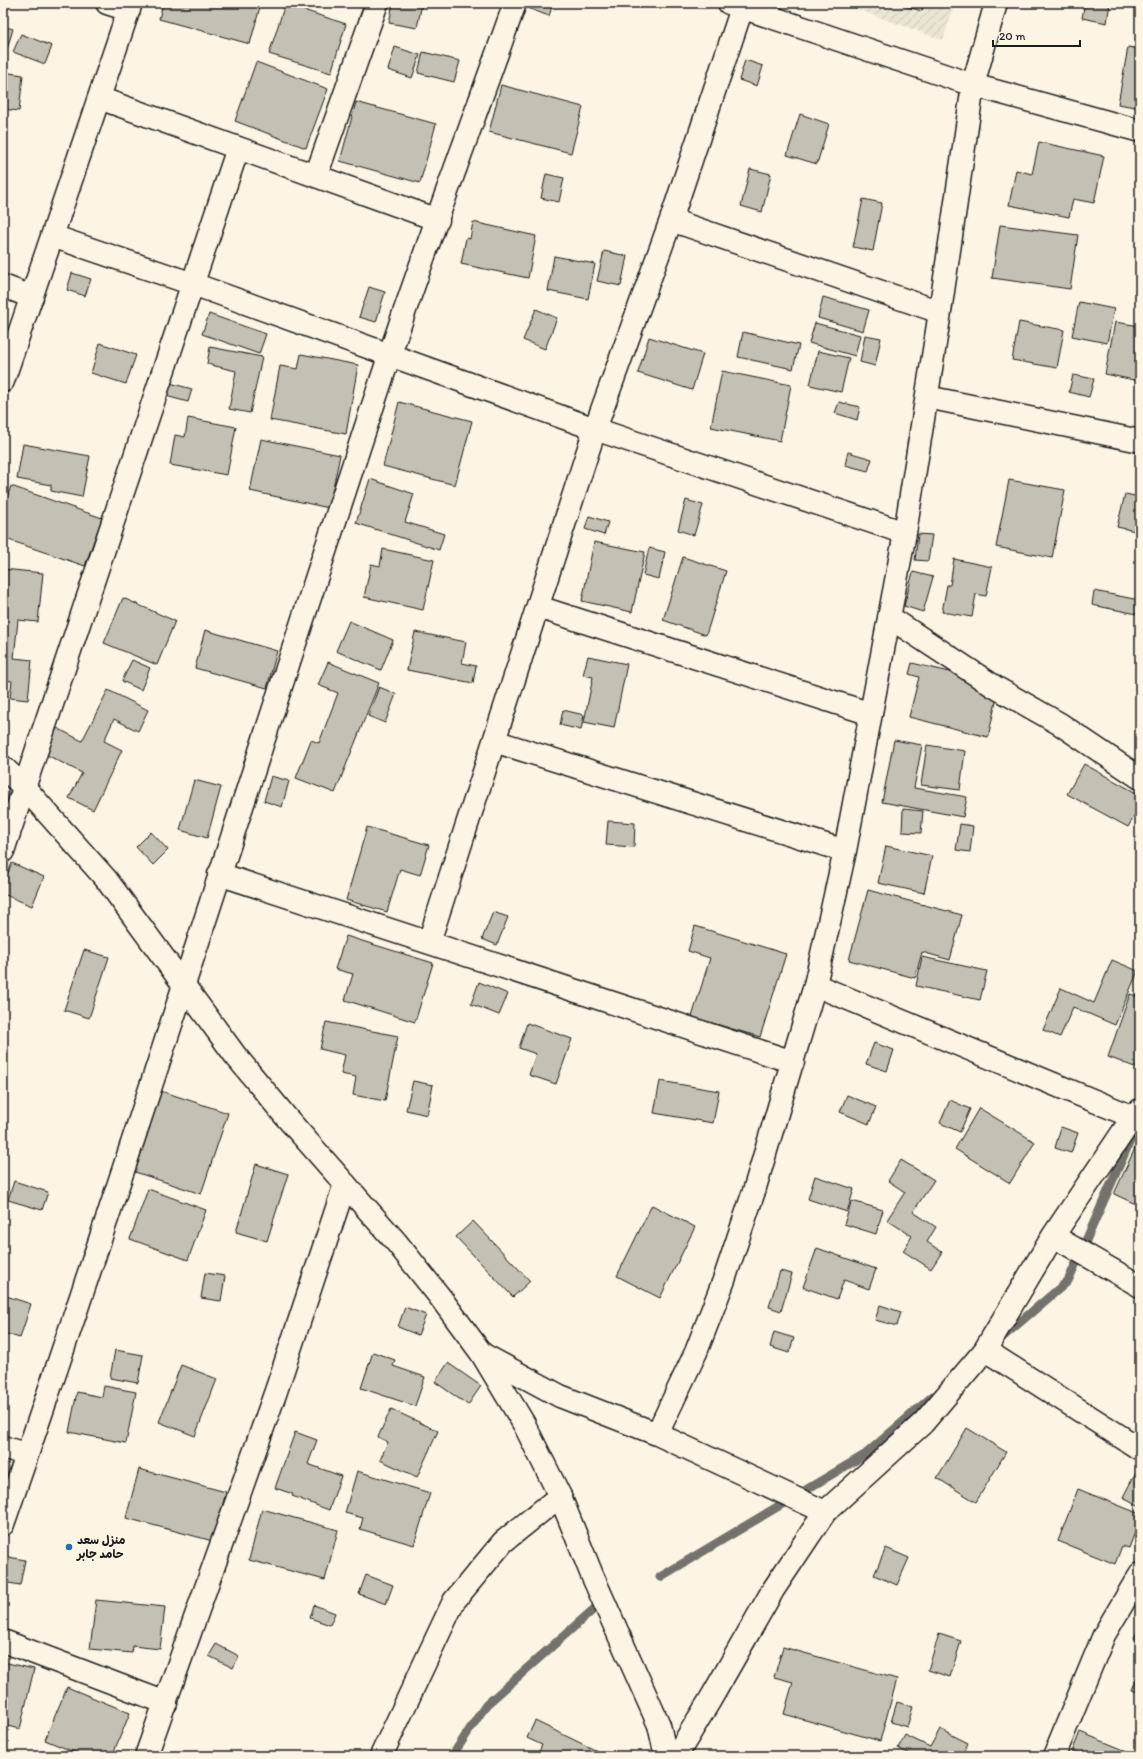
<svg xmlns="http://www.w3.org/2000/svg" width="1143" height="1759" font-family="Itim,'Playpen Sans Arabic',sans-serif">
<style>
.industrial{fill:url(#industrial-furrows)}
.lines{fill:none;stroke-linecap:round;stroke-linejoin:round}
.stream{stroke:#75726c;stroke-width:9}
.building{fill:#c4c0b3;stroke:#1c1c1c}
.minor-casing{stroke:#1c1c1c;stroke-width:25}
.tertiary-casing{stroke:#1c1c1c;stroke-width:25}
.minor{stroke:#fcf5e5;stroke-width:22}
.tertiary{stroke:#fcf5e5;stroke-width:22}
.poi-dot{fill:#1f6fb2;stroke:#fcf5e5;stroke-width:1.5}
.labels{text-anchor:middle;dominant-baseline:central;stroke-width:4;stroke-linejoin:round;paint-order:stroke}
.poi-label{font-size:12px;font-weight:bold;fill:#1c1c1c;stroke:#fcf5e5;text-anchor:start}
</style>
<defs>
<pattern id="industrial-furrows" width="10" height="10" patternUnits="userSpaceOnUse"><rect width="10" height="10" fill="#ebe5d6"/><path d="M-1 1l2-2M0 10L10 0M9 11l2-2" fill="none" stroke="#c9c4b7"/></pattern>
</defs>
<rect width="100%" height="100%" fill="#fcf5e5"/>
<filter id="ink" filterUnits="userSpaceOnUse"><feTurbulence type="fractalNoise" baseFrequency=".025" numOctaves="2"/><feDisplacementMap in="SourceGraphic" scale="8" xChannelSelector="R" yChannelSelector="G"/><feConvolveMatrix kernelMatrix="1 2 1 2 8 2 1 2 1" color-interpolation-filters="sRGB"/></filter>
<g filter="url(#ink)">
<path class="industrial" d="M839,3h116l-12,37z"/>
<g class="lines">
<path class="stream" d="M999,1340l69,-59 67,-151
M660,1577l206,-123 67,-58
M452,1756l34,-51 108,-96"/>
</g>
<path class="building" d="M163,3h98l-11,41 -91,-25z
M393,3h29l-5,25 -28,-5z
M523,3h30l-4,13 -27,-10z
M894,3h30l-2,8z
M1085,3h25l-3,20 -25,-5z
M285,4l61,20 -15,49 -62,-19z
M3,26l10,3 -6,20 -4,-2z
M21,34l31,12 -7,18 -32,-12z
M395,47l25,8 -8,23 -24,-8z
M1128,47l12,2v59l-22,-4z
M423,52l37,9 -6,21 -36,-9z
M745,60l18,6 -6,20 -18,-6z
M256,62l72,27 -22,59 -71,-27z
M3,72l20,3 -4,36 -16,-2z
M501,85l82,22 -12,46 -82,-21z
M356,102l80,22 -16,59 -80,-22z
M800,114l29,10 -12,40 -30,-9z
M1039,142l65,14 -10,47 -21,-4 -4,18 -60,-12 7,-35 16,4z
M750,169l21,5 -9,38 -21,-6z
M546,174l18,4 -5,24 -18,-4z
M863,199l19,4 -9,48 -20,-4z
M473,222l63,14 -8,42 -67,-14 5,-26 4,1z
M1000,225l78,10 -8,54 -78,-11z
M604,251l23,5 -6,30 -24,-5z
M554,256l41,8 -7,35 -40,-8z
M72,273l19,6 -6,17 -18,-6z
M369,287l16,5 -9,30 -17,-5z
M823,297l46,13 -6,21 -45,-13z
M1079,302l35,7 -7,34 -35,-7z
M536,309l21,9 -12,31 -22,-9z
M209,314l57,20 -7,20 -57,-20z
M1019,322l45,8 -7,38 -45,-8z
M1115,322l25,4 -1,55 -34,-7z
M815,323l45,12 -5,21 -46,-13z
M743,332l56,13 -6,24 -55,-12z
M865,335l16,3 -6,28 -15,-4z
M649,337l54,17 -11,36 -54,-17z
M100,343l36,12 -10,29 -35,-11z
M210,347l52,10 -12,56 -21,-4 7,-38 -29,-7z
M818,351l31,7 -8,34 -31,-7z
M301,354l57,11 -12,69 -76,-14 10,-54 18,3z
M722,371l69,14 -11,56 -69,-14z
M1073,375l21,4 -5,18 -20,-5z
M166,382l26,7 -4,13 -26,-7z
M399,402l73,19 -17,64 -72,-19z
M839,402l21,5 -3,13 -22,-7z
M188,418l48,9 -9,48 -57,-10 5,-30 10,2z
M261,439l79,16 -11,53 -79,-17z
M23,444l67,12 -8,41 -31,-6v-6l-34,-6z
M848,452l24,7 -4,12 -23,-6z
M370,479l44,15 -9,28 39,12 -5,16 -83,-27z
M1009,480l56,10 -13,68 -56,-11z
M11,486l91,32 -17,48 -82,-28v-28z
M1125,494l15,3v35l-23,-5z
M686,500l17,5 -9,30 -16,-5z
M589,516l19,6 -4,13 -19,-6z
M918,534l14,1 -4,26 -13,-1z
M594,542l51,10 -13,60 -50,-11z
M649,548l16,4 -6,27 -16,-4z
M383,549l51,11 -11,50 -59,-13 7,-33 9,2z
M683,557l43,14 -20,64 -43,-15z
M954,559l38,8 -6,29 -10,-2 -4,23 -30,-5 5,-27h3z
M3,569l40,4 -5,49 -20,-2 -4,38 18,2 -4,40 -18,-2 2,-17 -9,-1z
M913,572l20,5 -10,35 -19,-6z
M1094,591l45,9 -2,14 -45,-9z
M123,598l52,23 -18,44 -53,-22z
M349,621l44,19 -12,30 -45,-19z
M205,630l72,21 -10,37 -72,-20z
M415,632l51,10 -4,21 14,3 -3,17 -66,-13z
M588,656l39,8 -13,64 -30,-6 9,-45 -10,-2z
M132,660l18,8 -9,22 -19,-9z
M328,662l51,21 -44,110 -39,-15 15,-38 8,3 19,-50 -20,-8z
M912,663l88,21 -12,53 -79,-20 10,-40 -10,-3z
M379,687l17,7 -11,29 -17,-7z
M108,690l40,20 -10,21 -24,-12 -10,22 18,9 -29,60 -24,-12 13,-25 -37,-19 12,-26 25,13z
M563,710l21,5 -3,15 -21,-5z
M894,740l28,5 -8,43 53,9 -4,20 -81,-15z
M927,745l38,6 -5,39 -39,-5z
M1084,764l56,31v11l-12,21 -61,-33z
M271,776l18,5 -7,26 -18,-6z
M194,780l27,7 -14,51 -27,-8z
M903,809l20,2 -2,22 -19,-1z
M608,821l27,2 -1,24 -28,-2z
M960,824l13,2 -3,26 -14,-2z
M367,827l62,18 -9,30 -20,-6 -13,43 -41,-12z
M151,832l17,18 -15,15 -17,-18z
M886,846l46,10 -8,37 -46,-10z
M12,863l32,14 -12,29 -29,-12v-9z
M868,890l94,25 -12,45 -28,-8 -7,26 -66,-18z
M493,912l15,5 -11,28 -15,-6z
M695,926l91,28 -26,83 -68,-20 18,-59 -22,-7z
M346,936l87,27 -18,59 -70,-22 8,-26 -18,-5z
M84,950l25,7 -20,61 -25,-8z
M922,957l65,14 -7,29 -64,-14z
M1112,960l26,11 -23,54 -42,-18 -13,30 -17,-7 18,-42 33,15z
M479,982l29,12 -9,21 -28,-11z
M1130,994l10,3v72l-32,-12z
M326,1022l72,14 -13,65 -32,-6 3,-18 -15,-3 4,-19 -25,-6z
M527,1023l45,16 -16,45 -27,-9 7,-21 -17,-6z
M874,1043l20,7 -7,21 -21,-7z
M413,1081l20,4 -6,30 -21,-5z
M660,1081l59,10 -6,32 -59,-10z
M161,1091l67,22 -27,81 -66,-22z
M847,1095l29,12 -7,17 -29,-12z
M950,1100l20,9 -10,23 -20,-9z
M979,1108l56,34 -25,41 -55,-34z
M1061,1127l17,6 -7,20 -16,-5z
M1136,1146l4,2v58l-26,-12z
M901,1160l33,20 -21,32 23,15 -9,15 15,10 -11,17 -28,-18 9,-15 -25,-16 18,-28 -17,-11z
M256,1164l32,10 -21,67 -31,-9z
M815,1176l39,13 -7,23 -39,-13z
M14,1181l34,11 -6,18 -34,-10z
M148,1189l58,21 -18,50 -58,-21z
M852,1201l31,9 -7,24 -32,-10z
M652,1205l43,22 -35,71 -43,-22z
M473,1221l57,60 -17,16 -57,-60z
M817,1248l59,21 -7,20 -25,-9 -7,19 -34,-12z
M780,1271l12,3 -11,37 -12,-4z
M205,1273l20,3 -4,25 -20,-3z
M3,1295l28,9 -11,34 -17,-5z
M880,1305l21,7 -4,14 -22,-6z
M405,1307l21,8 -8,20 -20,-8z
M774,1332l20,6 -5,15 -19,-6z
M115,1350l28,5 -5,28 -28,-5z
M373,1352l22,8 -2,6 32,11 -10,29 -54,-18z
M448,1363l33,23 -13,19 -33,-23z
M181,1365l36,14 -22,57 -36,-14z
M104,1386l32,6 -10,51 -57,-11 8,-40 25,5z
M391,1409l47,22 -21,46 -37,-17 8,-18 -10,-5z
M967,1428l39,24 -30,50 -39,-24z
M295,1432l22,8 -9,24 33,12 -12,34 -37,-14 1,-2 -18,-6z
M139,1469l87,23 -13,49 -87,-23z
M357,1471l73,22 -16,52 -54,-16 3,-11 -18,-5z
M1136,1472l4,2v32l-17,-9z
M1078,1489l62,25v5l-11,29 -7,-2 -7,18 -57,-23z
M262,1509l76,21 -13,50 -76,-20z
M886,1548l23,10 -12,27 -23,-10z
M3,1556l22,4 -5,25 -17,-3z
M366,1575l27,10 -7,19 -27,-10z
M96,1600l69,7 -5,42 -27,-3 -1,7 -42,-4z
M314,1605l21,8 -5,12 -20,-7z
M1140,1626v16l-6,-4z
M939,1634l22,7 -11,36 -22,-7z
M216,1644l23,12 -6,12 -24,-12z
M783,1647l114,32 -17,62 -96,-27 9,-32 -19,-5z
M3,1662l31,7 -14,60 -17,-4z
M1140,1670v23l-8,-3z
M67,1687l63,26 -18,43h-28l-39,-16z
M897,1702l16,5 -6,20 -16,-5z
M535,1721l64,31 -2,4h-60l5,-11 -15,-7z
M940,1729l28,14 -6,13h-48l-16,-8 7,-13 25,12z
M1080,1732l54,22 -1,2h-50l-11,-4z"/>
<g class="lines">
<defs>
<path id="minor" d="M107,3l22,7
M729,3l244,82 167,46
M99,98l339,122
M316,176l61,-173
M671,220l269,92
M52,236l141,48 402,145 310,104
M3,286l29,11
M3,381l128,-378
M927,397l213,44
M538,607l333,107
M889,617l106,70 65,37 80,54
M494,741l351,110
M3,851l235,-703
M219,874l574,188
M429,942l166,-513 76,-209 71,-212
M815,985l318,132
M1053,1236l87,50
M985,1350l155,99
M482,1354l78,42 97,38 168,78
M657,1434l39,-82 28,-72 30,-89 61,-206 30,-134 60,-318 35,-221 33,-227 23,-82
M3,1447l24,8
M3,1524c135,-386 256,-776 385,-1164 40,-120 85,-238 127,-357
M3,1641l163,62
M146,1756l130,-365 69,-207
M381,1756l73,-155 49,-59 57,-46
M676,1756l34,-56 63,-110 52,-78 98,-89 62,-73 68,-114 80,-119 7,-7
M1054,1756l50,-121 36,-61"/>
<path id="tertiary" d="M3,767l22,21 81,91 129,176 51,62 111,126 43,54 42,57 42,70 36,72 32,79 67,150 7,31"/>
</defs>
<use href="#minor" class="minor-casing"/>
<use href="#tertiary" class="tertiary-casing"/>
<use href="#minor" class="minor"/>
<use href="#tertiary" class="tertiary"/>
</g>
</g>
<circle class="poi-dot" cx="69" cy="1547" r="4"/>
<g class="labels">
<g class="poi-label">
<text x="77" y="1540">منزل سعد<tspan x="77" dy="14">حامد جابر</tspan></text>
</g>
</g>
<rect width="1143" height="1759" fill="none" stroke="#fcf5e5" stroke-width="16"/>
<rect x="8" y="8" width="1127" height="1743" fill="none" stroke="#1c1c1c" stroke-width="1.5" filter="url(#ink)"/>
<path d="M993 40v6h87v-6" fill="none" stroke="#1c1c1c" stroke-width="2"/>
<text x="999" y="40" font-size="12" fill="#1c1c1c" stroke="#fcf5e5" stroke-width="3" paint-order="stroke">20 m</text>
</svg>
